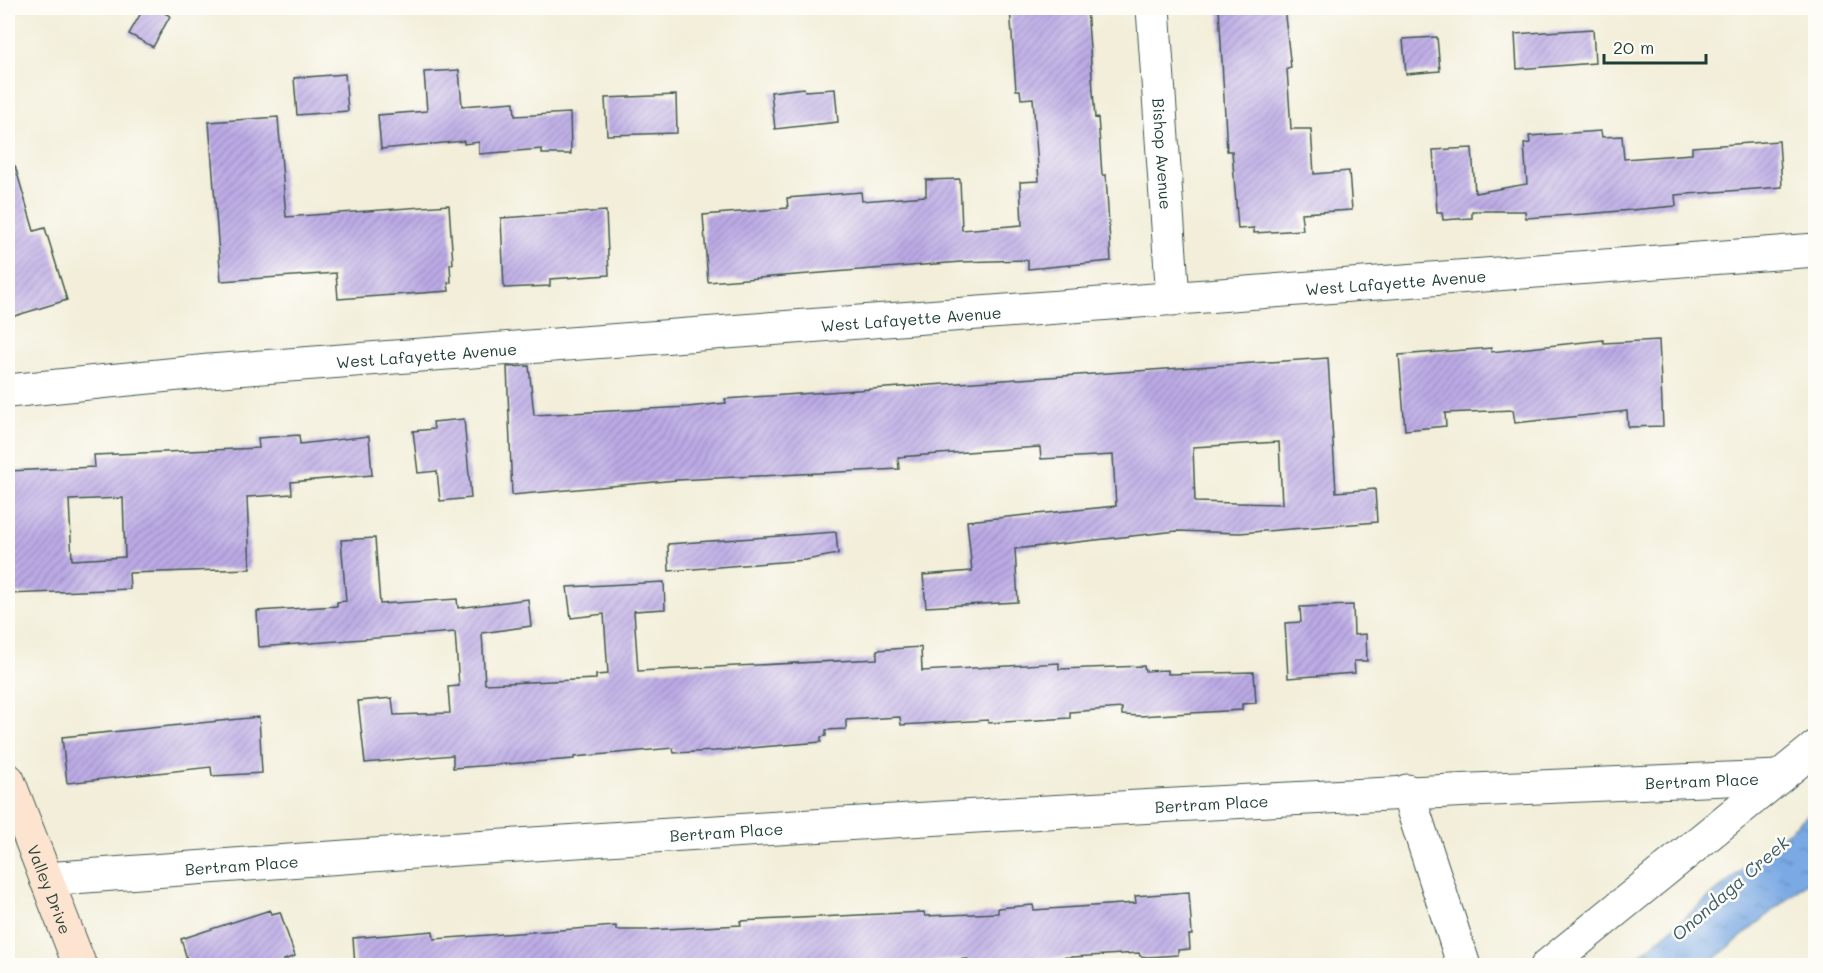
<svg xmlns="http://www.w3.org/2000/svg" width="1823" height="973" font-family="Mali,sans-serif">
<style>
.water{fill:url(#water-ripples);stroke:#4c738c;stroke-width:1.5}
.building{fill:url(#building-hatch);fill-rule:evenodd}
.lines{fill:none;stroke-linecap:round;stroke-linejoin:round}
.street-casing{stroke:#3f584d;stroke-width:35}
.secondary-casing{stroke:#3f584d;stroke-width:35}
.street{stroke:#fff;stroke-width:33}
.secondary{stroke:#fde4d0;stroke-width:33}
.labels{text-anchor:middle;dominant-baseline:central;stroke-width:5;stroke-linejoin:round;paint-order:stroke}
.street-label{font-size:16px;fill:#1f3d34;stroke:#fdfcf7}
.water-label{font-size:18px;font-style:italic;fill:#3a5d69;stroke:#fdfcf7}
</style>
<defs>
<pattern id="water-ripples" width="26" height="14" patternUnits="userSpaceOnUse" patternTransform="scale(1.5)"><rect width="26" height="14" fill="#7aa9e4"/><path d="M2 4q2-2 4 0t4 0M15 11q2-2 4 0t4 0" fill="none" stroke="#638bba"/></pattern>
<pattern id="building-hatch" width="6" height="6" patternUnits="userSpaceOnUse" patternTransform="scale(1.5)"><rect width="6" height="6" fill="#bcaae6"/><path d="M-1 1l2-2M0 6l6-6M5 7l2-2" fill="none" stroke="#988cbb"/></pattern>
</defs>
<rect width="100%" height="100%" fill="#fdfcf7"/>
<filter id="ink" filterUnits="userSpaceOnUse"><feTurbulence type="fractalNoise" baseFrequency=".0167" numOctaves="2"/><feDisplacementMap in="SourceGraphic" scale="12" xChannelSelector="R" yChannelSelector="G"/><feConvolveMatrix kernelMatrix="1 2 1 2 8 2 1 2 1" color-interpolation-filters="sRGB"/></filter>
<filter id="wash" filterUnits="userSpaceOnUse"><feTurbulence type="fractalNoise" baseFrequency=".008" numOctaves="4" result="noise"/><feDisplacementMap in="SourceGraphic" scale="24" xChannelSelector="R" yChannelSelector="G"/><feGaussianBlur stdDeviation="1.35" result="paint"/><feColorMatrix in="noise" values="0 0 0 0 0 0 0 0 0 0 0 0 0 0 0 0 0 1.4 0 .05"/><feComposite in="paint" operator="in"/></filter>
<g filter="url(#wash)">
<rect width="100%" height="100%" fill="#f2eed9"/>
<path class="water" d="M1815,809v67l-108,89h-79z"/>
<g id="blocks">
<path class="building" d="M144,8h12l14,8 -17,31 -24,-13z
M1010,8h77l8,110 3,-1 4,58h4l5,86 -83,8v-9l-67,2 -253,20 -5,-67 85,-7 -1,-10 74,-6 1,9 64,-5v-16l34,-1 2,51 60,-5 -2,-43 19,-1 -6,-83 -12,1 -1,-9h-4z
M1219,8h65l7,60 -4,1 4,60h20l3,45 35,-3 3,39 -51,3 2,17 -49,3v-5l-16,1 -6,-78h-5z
M1593,29l2,34 -78,6 -2,-35z
M1437,37l3,34 -34,3 -3,-35z
M459,70l3,36 52,-4 1,14 55,-3 1,41h-29v-5l-63,5v-12l-15,2v-3l-83,8 -3,-34 49,-4 -3,-39z
M345,74l3,37 -51,4 -3,-37z
M804,88l1,3 30,-2 3,33 -63,7 -4,-37z
M676,95l1,38 -70,2 -2,-37z
M278,117l8,100 163,-12 4,59h-3l1,18 -3,1 1,8 -111,8 -2,-26 -115,8 -12,-159z
M1601,131l1,6 20,-1 2,23 68,-5v-7l87,-6 3,46 -107,8 1,11 -90,8 -60,4 -1,-7h-53v7l-29,2 -1,-8h-5l-4,-62 39,-2 3,45 52,-9 -3,-40 6,-1 -1,-7z
M15,166l19,65 11,-3 22,72 -59,18v-151z
M606,211l3,64 -59,4v7l-46,2 -3,-70z
M1603,340l1,3 55,-3 4,86 -35,1 -1,-16 -112,12 -2,-13 -68,3 1,13 -41,4 -6,-75 92,-7v4z
M1328,358l8,134 39,-3 2,33 -137,11 -63,-2 -162,18 3,53 -92,5 -3,-32 49,-4 -5,-50 149,-15 -3,-51 -72,4 -1,-12 -59,4 -83,6 1,12 -222,11 -165,15 -5,-128 22,-1 5,49 153,-8 39,-4 -1,-4zM1279,442l3,62 -87,-2 -2,-55z
M464,419l7,79 -31,3 -3,-30 -19,2 -5,-42 21,-2 -1,-7z
M299,435l1,9 69,-8 3,39 -81,7 1,12 -45,3 3,72 -121,4 1,16 -122,5v-123l87,-4 -1,-12 165,-7 -1,-10zM123,498l2,59 -53,3 -3,-60z
M836,532l2,22 -32,6 -137,11 -1,-27z
M375,538l5,66 77,-5 1,9 70,-9 3,27 -49,7 3,51 111,-5v-4l12,-1 -4,-60 -33,4 -4,-31 97,-5 1,27 -31,2 4,60 239,-12v-9l44,-3 1,24 137,-8v6l85,-3 1,5 23,-1v4l86,-2 2,31 -14,1v6l-102,6 -18,-1v-7l-52,4v6l-82,5v-3l-87,5 -1,-8 -54,3v9l-20,1v6l-5,1v5l-106,9 -41,2 -1,-5 -99,9v2l-121,9v-13l-88,8 -7,-62 34,-3 2,17 56,-2 -2,-26 11,-1 -4,-54 -196,15 -2,-36 80,-5v-4l9,-1 -5,-61z
M1353,605l1,30 12,-1 1,27h-13l1,12 -67,5 -3,-55 16,-1 -1,-15z
M259,717l3,56 -50,3 -1,-9 -144,16 -5,-46z
M1189,892l3,43h-3l1,14 -12,1v5l-30,2 -8,-1 -1,-3 -136,8 1,5h-36v-7l-66,4v3h-547l-2,-28 80,-7 1,8 182,-13v4h30l95,-5 -1,-4 119,-6 65,-3 1,4 73,-3v-5l35,-3 1,5 102,-7 -1,-7z
M270,910l1,4 9,-2 15,44 -11,4 1,6h-96l-8,-27z"/>
</g>
</g>
<g filter="url(#ink)">
<use href="#blocks" fill-opacity="0" stroke="#3f584d" stroke-width="1.5"/>
<g class="lines">
<defs>
<g id="street">
<path id="s1" d="M1153,8l20,291"/>
<path id="s2" d="M8,391l201,-20 1607,-121"/>
<path d="M1407,791l57,175"/>
<path id="s3" d="M46,879c577,-44 1155,-80 1733,-102"/>
<path d="M1547,966l269,-219"/>
</g>
<g id="secondary">
<path id="s4" d="M8,780l72,186"/>
</g>
</defs>
<use href="#street" class="street-casing"/>
<use href="#secondary" class="secondary-casing"/>
<use href="#street" class="street"/>
<use href="#secondary" class="secondary"/>
</g>
</g>
<g class="labels">
<g class="street-label">
<text stroke="none"><textPath href="#s1" startOffset="146">Bishop Avenue</textPath></text>
<text stroke="none"><textPath href="#s2" startOffset="1392">West Lafayette Avenue</textPath></text>
<text stroke="none"><textPath href="#s2" startOffset="906">West Lafayette Avenue</textPath></text>
<text stroke="none"><textPath href="#s2" startOffset="420">West Lafayette Avenue</textPath></text>
<text stroke="none"><textPath href="#s3" startOffset="1659">Bertram Place</textPath></text>
<text stroke="none"><textPath href="#s3" startOffset="1168">Bertram Place</textPath></text>
<text stroke="none"><textPath href="#s3" startOffset="682">Bertram Place</textPath></text>
<text stroke="none"><textPath href="#s3" startOffset="196">Bertram Place</textPath></text>
<text stroke="none"><textPath href="#s4" startOffset="117">Valley Drive</textPath></text>
</g>
<g class="water-label">
<text transform="translate(1730 888) rotate(-41)">Onondaga Creek</text>
</g>
</g>
<rect width="1823" height="973" fill="none" stroke="#fdfcf7" stroke-width="30"/>
<path d="M1604 54v9h102v-9" fill="none" stroke="#1f3d34" stroke-width="3"/>
<text x="1613" y="54" font-size="18" fill="#1f3d34" stroke="#fdfcf7" stroke-width="4.5" paint-order="stroke">20 m</text>
</svg>
